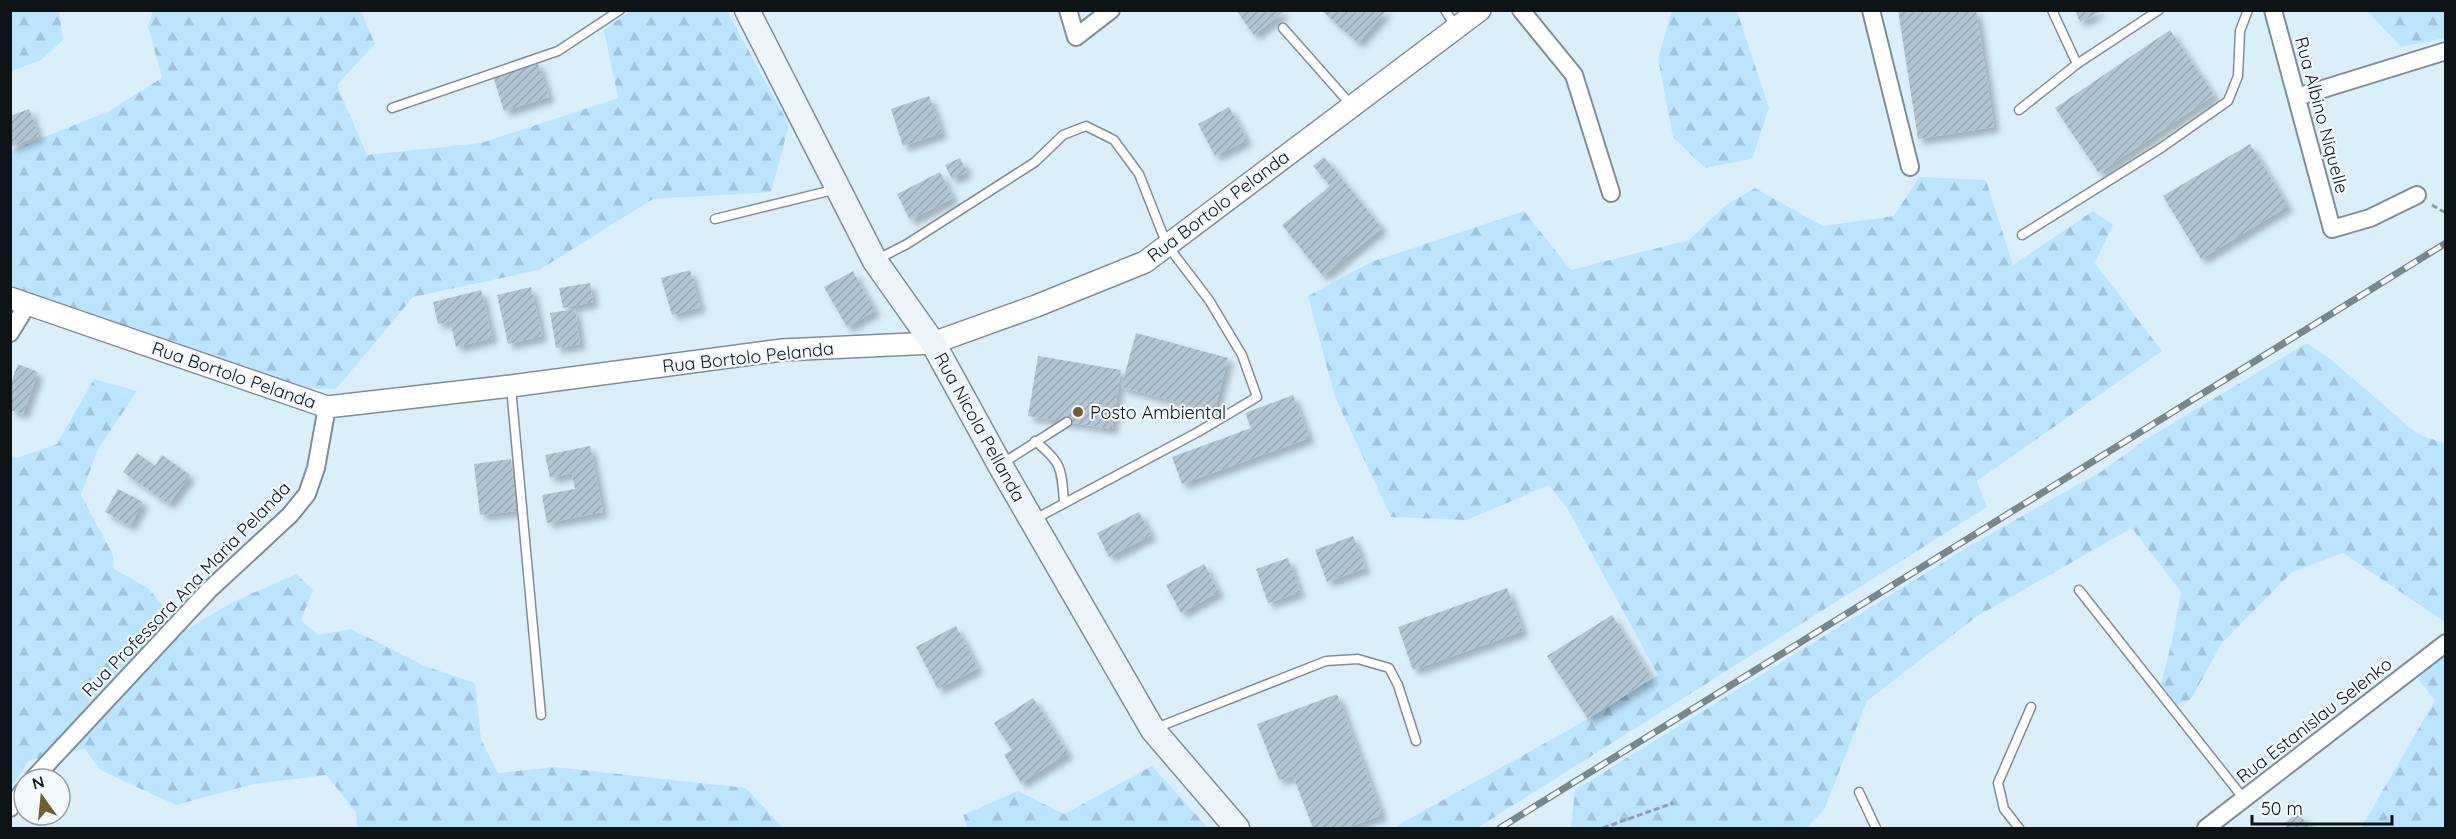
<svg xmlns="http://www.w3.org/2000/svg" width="2456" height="839" font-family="Quicksand,sans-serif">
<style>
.forest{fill:url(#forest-firs)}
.building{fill:url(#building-hatch);filter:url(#shadow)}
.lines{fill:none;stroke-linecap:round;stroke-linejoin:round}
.service-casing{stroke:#7c8e9a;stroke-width:11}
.minor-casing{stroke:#7c8e9a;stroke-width:20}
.tertiary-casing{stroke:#7c8e9a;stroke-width:24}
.secondary-casing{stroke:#7c8e9a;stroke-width:27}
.path{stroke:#8e9da6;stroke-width:3;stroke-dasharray:6 3;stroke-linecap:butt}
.service{stroke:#fff;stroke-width:8}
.minor{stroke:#fff;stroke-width:16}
.tertiary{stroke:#fff;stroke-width:21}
.secondary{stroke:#ebf5fb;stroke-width:24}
.rail-casing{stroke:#78868e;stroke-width:7}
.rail{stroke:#f2faff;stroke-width:4.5;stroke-dasharray:14;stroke-linecap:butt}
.poi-dot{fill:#725d2d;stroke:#f2faff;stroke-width:2}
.labels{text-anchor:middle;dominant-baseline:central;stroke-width:4.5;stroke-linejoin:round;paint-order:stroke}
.street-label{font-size:18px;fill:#0d1418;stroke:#f2faff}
.poi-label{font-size:18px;fill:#0d1418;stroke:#f2faff;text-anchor:start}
</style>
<defs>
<pattern id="forest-firs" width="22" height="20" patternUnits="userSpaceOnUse" patternTransform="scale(1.5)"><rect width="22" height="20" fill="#bbe5ff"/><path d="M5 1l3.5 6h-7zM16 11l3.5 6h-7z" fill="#a0c4da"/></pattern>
<pattern id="building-hatch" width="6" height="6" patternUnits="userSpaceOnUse" patternTransform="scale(1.5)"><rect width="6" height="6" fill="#b2c5d2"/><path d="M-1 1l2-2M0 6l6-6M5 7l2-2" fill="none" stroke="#98a8b4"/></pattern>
<filter id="shadow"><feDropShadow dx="5.5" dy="5.5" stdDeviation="3" flood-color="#0004"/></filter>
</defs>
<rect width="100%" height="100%" fill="#dbeffb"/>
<path class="forest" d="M11,10l48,1 4,29 -22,20 -30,11z
M153,10l208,1 14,33 -38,41 30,70 114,-12 137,-45 -14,-68 26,-19h97l62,114 -18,67 -118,7 -114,71 -126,27 -77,92 -56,-1 -269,-98 -1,-139 99,-40 53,-33 -14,-52z
M1676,10l61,1 32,97 -17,51 -47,9 -32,-31 -15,-78 13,-46z
M2367,11h78v27l-44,9z
M1919,177l67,3 27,85 80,-54 20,14 -18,38 67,88 -185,130 10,26 -510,321h-84l195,-109 70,-44 -91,-167 -18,-23 -82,35 -76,-3 -56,-120 -27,-101 63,-34 153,-51 47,59 118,-30 37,-35 29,-17 68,38 71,-10z
M2307,343l27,19 82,71 29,11v178l-102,-69 -51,19 -70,71 -31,56 -15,6 -15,-21 11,-43 9,-49 -49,-64 -156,89 -109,84 -43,109 -18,18h-235l4,-38 396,-245 131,-74 46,-33z
M94,379l43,12 -40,60 -16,44 32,60 1,14 34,19 36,43 47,-28 65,-29 17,16 -12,30 17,15 33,-6 74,37 50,17 6,56 17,34 57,-6 191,21 37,40h-426l-1,-16 -30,-37 -73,9 -77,21 -76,-35 -15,-21 -56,11 -18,27 -1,-237 3,-1h-3l1,-93 6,2 40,-14z
M2445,650v178h-84l74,-128 -17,-21z
M1152,766l56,62h-240l-5,-13 55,-24 46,23z"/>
<path class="building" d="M1236,10h50l-32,25z
M1321,10h66l-29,33z
M1898,10h78l18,117 -76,12z
M2075,10h28l-23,12z
M2170,30l44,65 -115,78 -44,-65z
M537,61l12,36 -45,14 -11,-35z
M929,96l13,37 -39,13 -12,-37z
M1229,107l18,33 -32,16 -17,-32z
M29,109l10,27 -29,11v-31z
M2250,144l38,62 -87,53 -38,-63z
M1324,157l58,71 -59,48 -41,-51 48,-39 -17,-20z
M960,158l7,14 -15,7 -7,-14z
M940,172l13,26 -43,22 -13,-26z
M690,270l10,37 -28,8 -11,-37z
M853,271l22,40 -28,16 -23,-40z
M590,283l3,19 -30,6 -4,-20z
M531,287l11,49 -34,8 -11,-49z
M481,290l11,48 -36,9 -6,-26 -12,3 -5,-22z
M575,309l5,35 -24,4 -6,-35z
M1136,333l92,25 -14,54 -93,-25z
M1038,356l83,14 -9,59 -84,-13z
M18,364l20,8 -15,42 -13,-4v-25z
M1293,395l16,43 -127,46 -10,-27 79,-29 -6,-15z
M590,446l13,66 -56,11 -5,-28 33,-6 -3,-16 -22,5 -5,-23z
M137,453l18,13 7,-11 28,20 -21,29 -46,-32z
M511,459l6,52 -37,4 -6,-51z
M118,489l25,13 -13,24 -25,-14z
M1139,512l12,23 -42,22 -12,-24z
M1353,536l12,32 -38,14 -12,-32z
M1288,558l12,34 -32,11 -12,-34z
M1204,564l15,28 -38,21 -15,-28z
M1507,588l16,43 -110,39 -15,-43z
M1612,615l40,63 -64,41 -41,-63z
M956,626l22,42 -40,21 -22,-42z
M1337,694l45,121 -36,13h-33l-20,-52 -14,4 -22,-56z
M1033,698l35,55 -47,30 -17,-28 8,-5 -18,-27z
M2298,813l12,15h-23l-3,-5z"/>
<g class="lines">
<defs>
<path id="service" d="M1445,10l11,17
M2052,10l25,54
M1283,28l69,78
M392,108l166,-57 62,-41
M2019,110l58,-46 82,-54
M715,219l122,-30
M2022,235l139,-87 67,-47 10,-25 2,-45 8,-21
M878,259l29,-15 128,-82 28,-27 23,-9 28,14 25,34 28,71 42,55 33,55 15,42 -59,35 -163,87
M511,387l30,328
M1035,441c27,22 26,26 29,60
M1003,463l64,-41
M2079,590l165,209
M1156,728l170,-67 32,-2 31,9 9,17 18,56
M1859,792l17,36
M2019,828l-15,-19 -6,-26 33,-76"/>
<path id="minor" d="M1068,10l8,27 35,-27
M1521,10l53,65 37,118
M1871,10l39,157
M2273,10l59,219 38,-11 47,-23
M2297,97l149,-46
M10,333l17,-28
M33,779l176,-189 81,-75 17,-21 9,-26 11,-61
M10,808l14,-18
M2206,828l240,-185"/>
<path id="tertiary" d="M10,298l317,109 184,-21 271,-36 151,-7 103,-37 109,-44 335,-252"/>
<path id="secondary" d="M747,10l128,251 58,82 67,122 153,265 84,98"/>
</defs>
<use href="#service" class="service-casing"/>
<use href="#minor" class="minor-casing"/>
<use href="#tertiary" class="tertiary-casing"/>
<use href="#secondary" class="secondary-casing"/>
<path class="path" d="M2432,205l14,8
M1603,828l70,-25"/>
<use href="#service" class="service"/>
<use href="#minor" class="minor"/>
<use href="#tertiary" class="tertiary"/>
<use href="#secondary" class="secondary"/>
<defs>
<path id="rail" d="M1500,828l946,-585"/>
</defs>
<use href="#rail" class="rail-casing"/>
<use href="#rail" class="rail"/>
</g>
<circle class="poi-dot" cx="1078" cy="412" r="6"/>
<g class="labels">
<g class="street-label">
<text transform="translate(2322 115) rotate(75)">Rua Albino Niquelle</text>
<text transform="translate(1218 206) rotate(-37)">Rua Bortolo Pelanda</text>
<text transform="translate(748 357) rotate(-6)">Rua Bortolo Pelanda</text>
<text transform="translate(234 375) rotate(19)">Rua Bortolo Pelanda</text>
<text transform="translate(980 427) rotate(61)">Rua Nicola Pellanda</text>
<text transform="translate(186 589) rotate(-46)">Rua Professora Ana Maria Pelanda</text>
<text transform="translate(2314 720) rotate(-38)">Rua Estanislau Selenko</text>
</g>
<g class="poi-label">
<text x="1090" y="412">Posto Ambiental</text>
</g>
</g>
<rect width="2456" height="839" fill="none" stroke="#0d1418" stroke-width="24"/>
<g transform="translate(42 797) rotate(345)"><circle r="28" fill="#f2faff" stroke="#969ea3" stroke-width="1.5"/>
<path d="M0-4.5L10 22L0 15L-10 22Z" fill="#725d2d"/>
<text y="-9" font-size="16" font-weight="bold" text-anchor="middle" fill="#0d1418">N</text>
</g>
<path d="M2252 815v9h140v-9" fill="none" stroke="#0d1418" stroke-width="3"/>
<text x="2261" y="815" font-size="18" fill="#0d1418" stroke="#f2faff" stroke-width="4.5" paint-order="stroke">50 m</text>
</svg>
